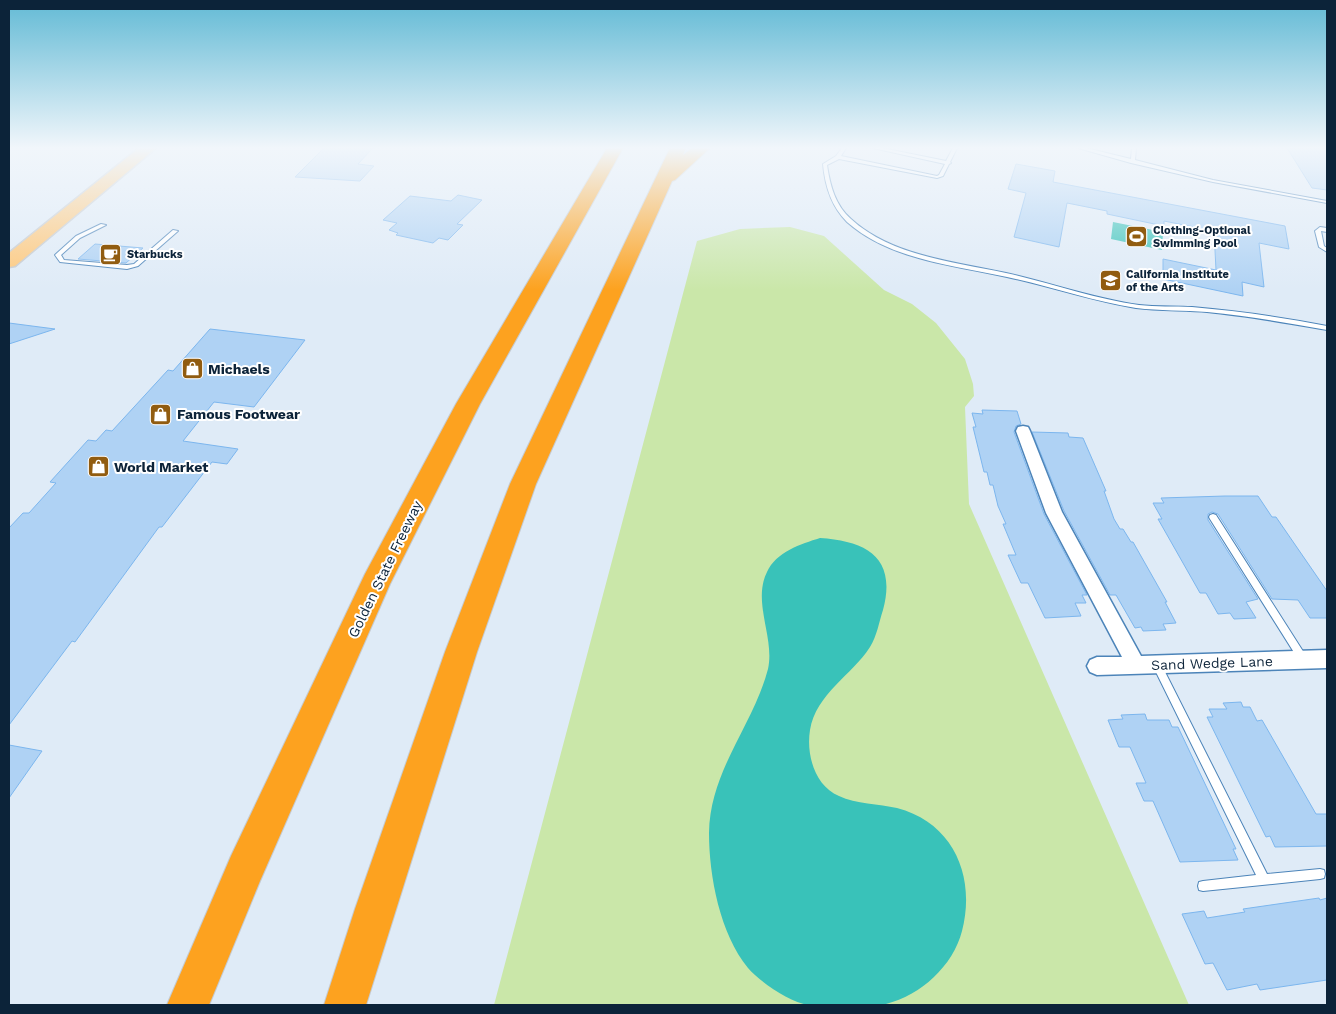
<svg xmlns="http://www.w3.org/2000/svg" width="1336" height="1014" font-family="'Work Sans',sans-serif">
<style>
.green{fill:#cae7a9}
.water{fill:#39c2b9}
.building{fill:#afd2f4;stroke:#7cb6ee}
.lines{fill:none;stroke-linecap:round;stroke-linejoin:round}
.lane-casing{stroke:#4c84b9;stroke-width:2}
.street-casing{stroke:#4c84b9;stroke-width:3}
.primary-casing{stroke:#c5cacf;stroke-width:3}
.highway-casing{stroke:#c5cacf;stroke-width:2}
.lane{fill:#fff;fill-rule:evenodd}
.street{fill:#fff;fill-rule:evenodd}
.primary{fill:#fec779;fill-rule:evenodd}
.highway{fill:#fda21f;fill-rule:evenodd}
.labels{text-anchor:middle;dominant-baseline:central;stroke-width:4;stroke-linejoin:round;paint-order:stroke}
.far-poi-label{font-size:11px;font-weight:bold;fill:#0c2339;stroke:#fff;text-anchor:start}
.poi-label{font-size:14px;font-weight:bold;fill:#0c2339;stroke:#fff;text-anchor:start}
.street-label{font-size:14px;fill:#0c2339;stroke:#fff}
</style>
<rect width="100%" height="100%" fill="#dfebf7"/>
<path class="green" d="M790,227l34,9 60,54 28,14 24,19 29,36 8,25 1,12 -9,11 4,97 220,501h-695l203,-764 43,-12z"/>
<path class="water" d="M1113,222l50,10 -1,18 -51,-11z
M820,538c47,3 77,20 63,72 -4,12 -6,26 -13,37 -18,28 -54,47 -60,83 -4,25 5,56 29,66 17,8 40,8 58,12 57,15 79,69 65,123 -9,35 -41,64 -76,73 -13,4 -31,1 -45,1 -10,0 -22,2 -33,0 -18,-3 -48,-23 -60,-37 -28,-34 -39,-92 -39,-135 1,-63 44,-107 59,-164 7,-31 -16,-67 -1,-97 9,-20 34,-28 53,-34z"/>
<path class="building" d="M324,148h49l-15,16 16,2 -14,15 -65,-4z
M1287,148h40v42l-15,-2z
M1016,164l39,7 -2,11 232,44 4,23 -30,-6 5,44 -22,-5 1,14 -80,-17v-20l53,11 -2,-39 -50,-10v5l-57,-12v-3l-40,-8 -8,44 -45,-10 12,-44 -18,-4z
M458,195l24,5 -25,24 6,1 -15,15 -9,-2 -6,5 -37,-8 2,-2 -9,-3 8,-7 -14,-3 27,-24 41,5z
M95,244l48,4 -17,15 -48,-4z
M9,323l46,6 -46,15z
M210,329l95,11 -51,67 -40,-5 -31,39 55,8 -11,15 -15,-2 -50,65h-3l-84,115 -3,-1 -63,84v-197l14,-15h6l27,-30 -6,-1 38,-42 8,1 10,-11 6,1 56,-61 5,1z
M982,410l35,1 4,13 -5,2 -2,6 30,82 43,81h-5l4,8h-11l6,13 -36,2 -17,-35h-7l-13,-28h8l-13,-31h3l-8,-18 -5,-21h-3l-3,-13h-3l-11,-45h3l-4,-14 11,1z
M1032,432l36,1 1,4 14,1 23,53h-2l10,28 6,10h3l8,13h2l34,60h-2l11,21 -13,1 3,6 -23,1 -2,-4 -6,1 -19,-33h-6l-46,-84z
M1225,496h33l14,21h4l51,74v27h-17l-12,-18 -26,-1 -54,-85 -6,-2 -4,2v6l50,79 -12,3 10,16 -22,1 -4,-6 -12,1 -12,-21h-6l-42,-74h4l-9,-16h11l-3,-5z
M1241,702l2,5h7l7,14 5,-1 54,94h11v32l-52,1 -5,-11 -4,1 -59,-120h6l-4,-8h18l-4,-6z
M1145,714l2,6h22l3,7h6l58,122h-3l5,11 -58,2 -27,-61h-9l-8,-18h10l-16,-36h-11l-11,-27 15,-1 -2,-4z
M9,745l33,6 -33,47z
M1319,898l1,2 7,-2v82l-67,10 -3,-6 -30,6 -14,-27 -8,1 -23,-50 22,-3 3,7 38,-6 -2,-3z"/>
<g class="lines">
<defs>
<path id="lane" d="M842,148h4l-5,8 96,20 2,-1 6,-11 -72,-16h9l64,13 7,-13h4l-7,14 1,1 -2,1 -6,12 -6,2 -98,-19 -12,6c3,20 8,40 24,54 40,37 104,43 155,54 45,10 88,26 133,32 17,2 35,1 53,2 45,4 90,10 135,19v4c-40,-7 -79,-14 -120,-18 -23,-2 -48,-1 -71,-4 -44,-7 -86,-22 -129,-31 -54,-12 -117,-17 -160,-55 -16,-16 -22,-36 -24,-58l13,-8z
M1078,148h8l45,11 1,-11h4l-1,12 78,20 114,21v2l-114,-21 -82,-19z
M101,224l5,1 -26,13 -19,17 3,5 63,5 7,-1 39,-34 5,1 -40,35 -11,3 -67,-7 -5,-7 1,-1 20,-18z
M1320,227l7,1v4l-6,-1 3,15 3,2v4l-8,-5 -4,-16z
M1213,514l3,1 90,141 1,3 -1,3 -3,1 -3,-1 -90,-143 -1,-2 1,-2z
M1157,661l3,1 107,212 53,-5 4,1 1,4 -1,4 -4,1 -117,12 -4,-1 -1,-4 1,-4 4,-1 53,-6 -102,-207 -1,-3 1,-3z"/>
<path id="street" d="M1023,426l5,1 2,4 32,81 79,144 186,-6v18l-230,7 -7,-3 -3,-6 3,-6 7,-3h25l-76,-144 -30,-82 2,-4z"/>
<path id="primary" d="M139,148h17l-141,118 -6,1v-14z"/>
<path id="highway" d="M607,148h16l-143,256 -90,180 -130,297 -51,124h-42l64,-149 134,-282 91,-170z
M670,148h16l-3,7 9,-7h18l-35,32 -3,1 -136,303 -59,168 -111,353h-42l31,-96 90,-257 65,-168z"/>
</defs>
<use href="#lane" class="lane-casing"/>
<use href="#street" class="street-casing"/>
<use href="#primary" class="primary-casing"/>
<use href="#highway" class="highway-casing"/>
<use href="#lane" class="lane"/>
<use href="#street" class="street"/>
<use href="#primary" class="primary"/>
<use href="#highway" class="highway"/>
</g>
<linearGradient id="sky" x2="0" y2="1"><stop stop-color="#62bad5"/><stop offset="0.51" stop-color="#f1f6fb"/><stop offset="1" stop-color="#f1f6fb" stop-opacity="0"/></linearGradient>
<rect width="1336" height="290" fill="url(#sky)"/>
<defs>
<symbol id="stadium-square" viewBox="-11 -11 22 22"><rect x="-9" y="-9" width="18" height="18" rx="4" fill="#915c10" stroke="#fff"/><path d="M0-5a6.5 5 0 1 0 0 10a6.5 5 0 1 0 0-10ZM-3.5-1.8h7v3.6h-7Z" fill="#fff"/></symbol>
<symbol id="cafe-square" viewBox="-11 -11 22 22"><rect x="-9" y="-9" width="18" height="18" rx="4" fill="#915c10" stroke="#fff"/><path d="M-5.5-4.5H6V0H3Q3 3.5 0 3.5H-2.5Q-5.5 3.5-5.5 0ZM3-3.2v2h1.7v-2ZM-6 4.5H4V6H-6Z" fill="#fff"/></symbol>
<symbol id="university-square" viewBox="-11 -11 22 22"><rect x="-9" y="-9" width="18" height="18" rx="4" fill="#915c10" stroke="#fff"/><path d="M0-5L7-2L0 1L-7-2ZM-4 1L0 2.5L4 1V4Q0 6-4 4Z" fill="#fff"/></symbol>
<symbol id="shop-square" viewBox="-11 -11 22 22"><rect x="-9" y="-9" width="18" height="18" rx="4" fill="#915c10" stroke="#fff"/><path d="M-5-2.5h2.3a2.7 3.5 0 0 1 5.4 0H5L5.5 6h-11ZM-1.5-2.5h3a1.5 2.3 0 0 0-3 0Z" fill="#fff"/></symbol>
</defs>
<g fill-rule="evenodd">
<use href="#stadium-square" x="1124" y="224" width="25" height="25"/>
<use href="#cafe-square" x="98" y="242" width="25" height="25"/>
<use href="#university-square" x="1098" y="268" width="25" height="25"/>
<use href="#shop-square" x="180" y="356" width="25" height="25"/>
<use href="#shop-square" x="148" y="402" width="25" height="25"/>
<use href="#shop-square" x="86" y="454" width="25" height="25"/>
</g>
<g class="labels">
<g class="far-poi-label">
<text x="1153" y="230">Clothing-Optional<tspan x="1153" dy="13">Swimming Pool</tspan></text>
<text x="127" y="254">Starbucks</text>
<text x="1126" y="274">California Institute<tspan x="1126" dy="13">of the Arts</tspan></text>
</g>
<g class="poi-label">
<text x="208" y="369">Michaels</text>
<text x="177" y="414">Famous Footwear</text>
<text x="114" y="467">World Market</text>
</g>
<g class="street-label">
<text transform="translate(385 569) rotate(-64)">Golden State Freeway</text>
<text transform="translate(1212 663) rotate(-2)">Sand Wedge Lane</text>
</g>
</g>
<rect width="1336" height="1014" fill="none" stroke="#0c2339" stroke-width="20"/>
</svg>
